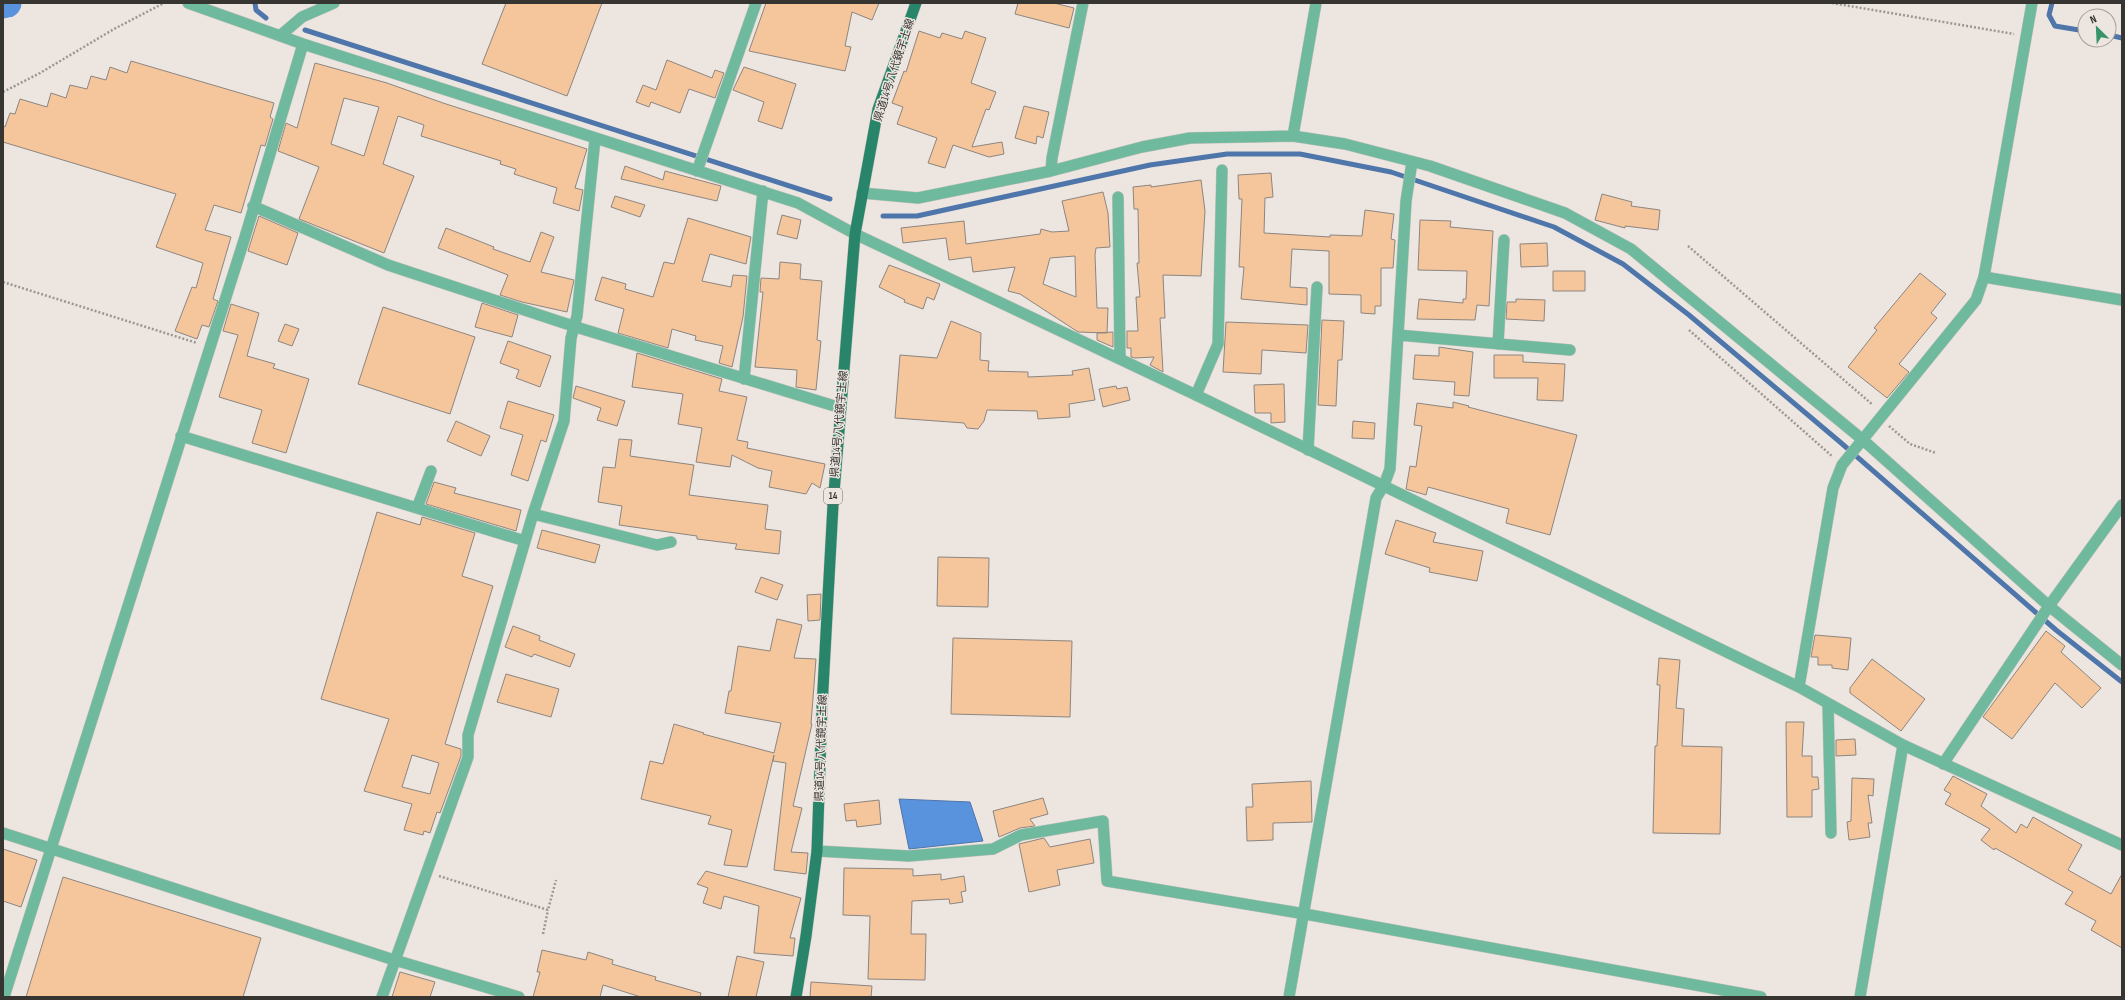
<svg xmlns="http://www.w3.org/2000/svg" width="2125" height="1000" font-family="'Sofia Sans Condensed','Noto Sans JP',sans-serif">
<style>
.water{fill:#5992dd;stroke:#4f76aa}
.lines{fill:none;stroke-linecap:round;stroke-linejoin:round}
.stream{stroke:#4f76aa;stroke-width:5}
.river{stroke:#5992dd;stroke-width:29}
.building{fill:#f5c69c;stroke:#8c8580;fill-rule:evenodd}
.minor-casing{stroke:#c9c3bd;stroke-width:12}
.tertiary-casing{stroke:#c9c3bd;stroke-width:12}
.primary-casing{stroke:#c9c3bd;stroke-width:12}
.path{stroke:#9c9792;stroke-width:2.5;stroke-dasharray:2 2;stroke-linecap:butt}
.minor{stroke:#6fba9f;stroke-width:11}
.tertiary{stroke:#6fba9f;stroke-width:11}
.primary{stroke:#29856a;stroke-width:11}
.labels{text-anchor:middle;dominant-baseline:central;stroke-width:3;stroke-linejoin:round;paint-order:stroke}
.shield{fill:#ede6e0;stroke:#6e6a66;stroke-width:1}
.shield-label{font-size:10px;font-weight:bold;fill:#373532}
.street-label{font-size:11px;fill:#373532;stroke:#ede6e0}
</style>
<rect width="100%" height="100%" fill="#ede6e0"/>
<path class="water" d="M899,799l71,3 13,39 -74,8z"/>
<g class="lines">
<path class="stream" d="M255,3l1,7 10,8
M2052,3l-3,12 6,11 30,5
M305,30l525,169
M2109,35l13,3
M883,216h34l233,-51 77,-11h73l91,18 163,55 69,37 66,51 151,127 216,188 66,52"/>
<path class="river" d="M3,4l4,-1"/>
</g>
<path class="building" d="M506,3h96l-35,93 -85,-32z
M766,3h113l-7,17 -20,-8 -7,34 6,1 -6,24 -96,-20z
M1018,3h36l20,5 -5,20 -54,-14z
M919,31l21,7 2,-5 20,6 3,-8 21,7 -15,45 25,9 -7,18 -3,-1 -14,38 30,-5 2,12 -15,3 -36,-12 -8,23 -17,-5 9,-25 -40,-14 6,-17 -11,-4 12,-32 2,1z
M667,60l45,18 3,-8 9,3 -9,25 -26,-9 -9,24 -29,-11 -2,5 -13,-5 7,-17 13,5z
M131,61l143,42 -4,14 3,2 -8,27 -4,-1 -20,68 -27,-8 -9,25 26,7 -18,62 5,2 -9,26 -7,-2 -5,14 -22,-8 17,-44 4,1 7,-25 -47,-16 20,-53 -173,-52v-16l2,1 5,-14 5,1 5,-15 27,8 4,-14 15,5 4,-13 17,4 4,-13 15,4 4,-13 17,6z
M315,63l72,20 56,20 144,46 -12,39 8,2 -4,21 -26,-8 4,-15 -43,-14 2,-5 -16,-5 1,-3 -80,-25 3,-11 -26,-9 -15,48 31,12 -30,77 -85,-34 20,-52 -41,-16 8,-28 11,5zM344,98l35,9 -15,49 -33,-12z
M744,67l52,17 -14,45 -24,-8 6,-19 -31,-12z
M1024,106l25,6 -6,26 -6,-2 -1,8 -21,-6z
M625,166l38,14 2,-9 56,15 -4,15 -96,-22z
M1271,173l2,24 -8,1 -1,35 66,4v-2l32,1 3,-26 29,4 -3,25 4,1 -2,28h-12v38h-6v8l-14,-1v-18l-32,-1v-43l-37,-2 -2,38 17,1v17l-66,-6 3,-32h-5l3,-68h-3l-1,-24z
M1201,180l4,31 -4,65 -38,-1 2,43h-5l3,54 -13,-7 4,-8 -19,1 -4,-1v-9h-4v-17h11l-2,-34h4l-3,-34h2l-1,-54h-4l-1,-22 18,-2v2z
M1103,192l5,21 2,34 -14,1 -1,7 2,53h11l-1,25 -29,-1 -58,-38 -12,-3 7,-24 -42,5 -2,-15 -22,3 -3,-22 -43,5 -2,-15 63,-7 2,23 74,-10 1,-5 11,3 17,-1 -7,-30zM1075,256l1,41 -33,-13 7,-26z
M1602,194l30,8 -1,4 29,4 -2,20 -33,-4v2l-30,-8z
M615,196l30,9 -5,12 -29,-10z
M782,215l19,5 -4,19 -20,-5z
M259,216l39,17 -11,32 -39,-14z
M688,218l63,19 -5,27 -36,-10 -8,27 29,6 2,-12 14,1 -4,41 -11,50 -13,-4 4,-17 -28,-6 1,-4 -24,-7 -4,19 -50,-15 6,-24 -29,-9 7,-23 24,7 -1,5 28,8 11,-35 10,2z
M1420,220l31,1 -1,6 43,4 -4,75 -12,-1 -2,15 -58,-1 2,-20 44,4v-4h3l1,-28 -49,-1z
M446,228l48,19 -1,2 37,13 11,-30 13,5 -13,35 33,8 -7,32 -45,-10 -22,-7 8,-20 -70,-27z
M1547,243l1,23 -27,1 -1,-23z
M780,262l21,2 -1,15 22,2 -5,59 4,1 -5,49 -20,-3 1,-17 -42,-3 8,-75h-3l1,-14 18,1z
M889,265l51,19 -6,16 -7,-3 -4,12 -19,-7 1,-2 -26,-13z
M1553,271h32v20h-32z
M1920,273l26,21 -15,19 6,5 -38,46 10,8 -22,26 -39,-31 29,-37 -3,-2z
M1516,299l29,1 -1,21 -38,-2 1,-17h9z
M482,303l36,12 -6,22 -37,-10z
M231,304l28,9 -12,43 28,8 -2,4 36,11 -23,74 -34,-10 10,-33 -43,-13 19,-62 -15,-4z
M383,307l92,30 -25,77 -92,-30z
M1322,320l22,1 -2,39h-4l-2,46 -18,-1z
M951,321l30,12 -1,27 9,1 -1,10 40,1v5l45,-2 -1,-4 17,-3 6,32 -26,4 1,13 -32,2 -1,-8 -50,-1 -3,11 -6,8 -11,-1 -3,-5 -69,-5 5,-63 37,3z
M1226,322l82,3 -2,28 -44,-3 -1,24 -38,-2z
M285,324l14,5 -7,17 -14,-5z
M1113,332v15l-16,-7v-7z
M508,341l43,15 -11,31 -24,-9 3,-8 -19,-7z
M1439,347l34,5 -4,44 -15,-1 1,-13 -42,-3 2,-24 24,1z
M637,353l85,26 -3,12 28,6 -10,43 11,2 -1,6 78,16 -5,24 -8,-5 -6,11 -37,-7 3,-16 -14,-3 -26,-13 -2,12 -34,-5 6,-34 -24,-4 5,-30 -51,-7z
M1494,355h29v7l42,2 -2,37 -26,-1 1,-22h-44z
M1284,384l1,38 -14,1v-10h-16l-1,-28z
M576,386l49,15 -8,25 -20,-6 4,-12 -28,-10z
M1116,386l1,3 10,-2 3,13 -27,7 -4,-18z
M508,401l46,14 -8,27 -5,-2 -13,41 -17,-6 12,-40 -23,-7z
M1453,402l16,4 -1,1 109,28 -27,100 -44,-12 3,-14 -81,-22 -2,8 -20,-6 4,-23 6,1 6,-41 -8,-1 3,-22 36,5z
M456,421l34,15 -9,20 -34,-15z
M1353,421l22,2 -1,16 -22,-1z
M619,439l13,1 -2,16 64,9 -5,30 79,10 -3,24 16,2 -2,23 -44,-5 2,-5 -40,-5v-3l-78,-11 3,-19 -24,-4 5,-35 12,1z
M434,482l22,6 -2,5 67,17 -5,21 -90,-27z
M377,512l43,13 2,-8 53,16 -13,43 31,10 -48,158 16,5v7l-21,57 -3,-1 -7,21 -6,-2 -1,4 -19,-5 8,-26 -48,-13 25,-72 -68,-20zM412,755l27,8 -9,31 -28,-7z
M1396,520l40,13 -3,9 50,9 -6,30 -48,-9 1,-4 -45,-14z
M542,530l58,15 -5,18 -58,-15z
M938,557l51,1 -1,49 -51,-1z
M761,577l22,8 -6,15 -22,-8z
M821,594l-1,26 -12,1 -1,-26z
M777,619l25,6 -8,33 22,1 -5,65h1l-19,82 9,2 -11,44 17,1 -2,21 -32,-4 12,-107 -13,-2 1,-6 -27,112 -23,-2 8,-35 -24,-6 3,-8 -70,-17 9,-38 13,3 11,-40 30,9 -1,1 71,19 7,-30 -56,-10 4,-22h2l7,-45 32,5z
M513,626l27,10 -1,4 36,14 -5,13 -36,-13 -2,3 -27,-10z
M2046,631l19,15 -4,6 40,36 -19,20 -27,-25 -43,56 -29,-22z
M1815,635l36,3 -3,32 -16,-2v-3h-14v-8h-7z
M953,638l119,3 -2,76 -119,-3z
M1659,658l21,2 -4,48 8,1 -2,37 40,1 -2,87 -67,-1 2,-87h2l3,-61h-3z
M1872,659l53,40 -24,32 -51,-38v-5z
M506,674l53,15 -8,28 -54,-15z
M1786,722h18l-2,34h10v21h6l1,12 -7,1v27h-25z
M1855,739l1,16 -20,1v-16z
M1953,776l34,18 -6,12 35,27 5,-9 6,4 6,-11 49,28 -14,25 43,24 11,-20v74l-31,-18 5,-9 -31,-17 8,-12 -78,-44 -1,2 -13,-10 9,-11 -45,-25 6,-10 -7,-4z
M1852,778l22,1 -1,17 -5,-1 4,28h-4l2,14 -21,3 -2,-18 4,-1z
M1311,781l1,41 -39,1v17l-26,1 -1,-34h7l-1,-23z
M1043,798l5,16 -18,5 5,7 -15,2 -21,9 -6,-26z
M879,800l2,24 -24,3 -1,-7 -10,1 -2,-17z
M1044,838l6,9 40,-8 4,24 -37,7 3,15 -31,7 -10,-48z
M3,849l34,11 -16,47 -18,-6z
M844,868l69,1v7l28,-2v6l23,-4 2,15 -5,1 2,10 -13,2 -1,-5 -37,2 -1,33h15l-1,46 -57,-1 2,-63 -27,-1z
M706,871l95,27 -11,40h5l-2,18 -39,-3 5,-47 -35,-10 -3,13 -18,-6 5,-15 -11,-4z
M63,877l198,61 -18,59h-217z
M542,950l44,10 2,-8 25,8 -1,4 44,13 -1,3 46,13 -1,4h-59l-38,-12 -3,12h-67l7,-25h-3z
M737,956l27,6 -8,35h-28z
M400,972l35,10 -5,15h-38z
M811,982l61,4 -1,11h-61z"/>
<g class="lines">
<defs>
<path id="minor" d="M188,3l115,41 495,159 57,31
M281,35l21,-18 32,-14
M1293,136l23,-133
M697,171l59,-168
M1051,171l1,-13 31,-155
M862,193l56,5 133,-27 91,-24 48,-9 103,-2 52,8 85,22 135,47 66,36 232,191 186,166 73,59
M1118,197l2,161
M253,206l135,59 188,62 265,81
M1984,277l138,23
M1398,335l172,15
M1498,344l6,-104
M744,379l19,-188
M1196,395l22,-51 4,-174
M181,436l344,105
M1308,450l9,-163
M1384,485l6,-16 16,-268 6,-39
M417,508l14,-37
M533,514l31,-93 7,-83 6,-22 18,-177
M1828,704l3,129
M1943,764l106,-158 73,-101
M3,833l385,125 131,39
M817,851l92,5 84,-7 28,-14 82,-14 4,60 198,33 456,83
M4,997l241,-760 58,-193
M382,997l86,-240v-22l65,-221 124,31 14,-3"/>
<path id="tertiary" d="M855,234l341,161 603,292 104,58 219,100
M1799,687l34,-199 9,-23 134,-165 8,-23 48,-274
M1289,997l87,-499 8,-13
M1860,997l43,-252"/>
<path id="primary" d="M796,997l10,-61 11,-85 5,-144 11,-202 22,-271 23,-125 38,-106"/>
</defs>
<use href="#minor" class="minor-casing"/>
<use href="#tertiary" class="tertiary-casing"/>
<use href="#primary" class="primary-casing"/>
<path class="path" d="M1832,3l182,31
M3,92l37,-19 74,-44 50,-26
M1688,246l185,159
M3,282l194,61
M1689,330l144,127
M1889,426l21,18 26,9
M439,876l109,34 8,-30
M543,934l5,-24"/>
<use href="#minor" class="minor"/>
<use href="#tertiary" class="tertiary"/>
<use href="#primary" class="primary"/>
</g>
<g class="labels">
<rect class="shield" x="824" y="488" width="18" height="16" rx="3"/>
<g class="shield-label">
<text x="833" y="496">14</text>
</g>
<g class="street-label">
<text transform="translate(894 70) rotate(-72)">県道14号八代鏡宇土線</text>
<text transform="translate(839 424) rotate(-85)">県道14号八代鏡宇土線</text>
<text transform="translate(821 748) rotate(-88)">県道14号八代鏡宇土線</text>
</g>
</g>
<rect width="2125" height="1000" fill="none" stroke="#373532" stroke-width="8"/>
<g transform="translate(2097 28) rotate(336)"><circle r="19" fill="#ede6e0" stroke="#a49f9a"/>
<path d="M0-3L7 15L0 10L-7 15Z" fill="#399368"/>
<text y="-6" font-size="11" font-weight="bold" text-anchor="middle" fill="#373532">N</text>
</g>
</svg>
